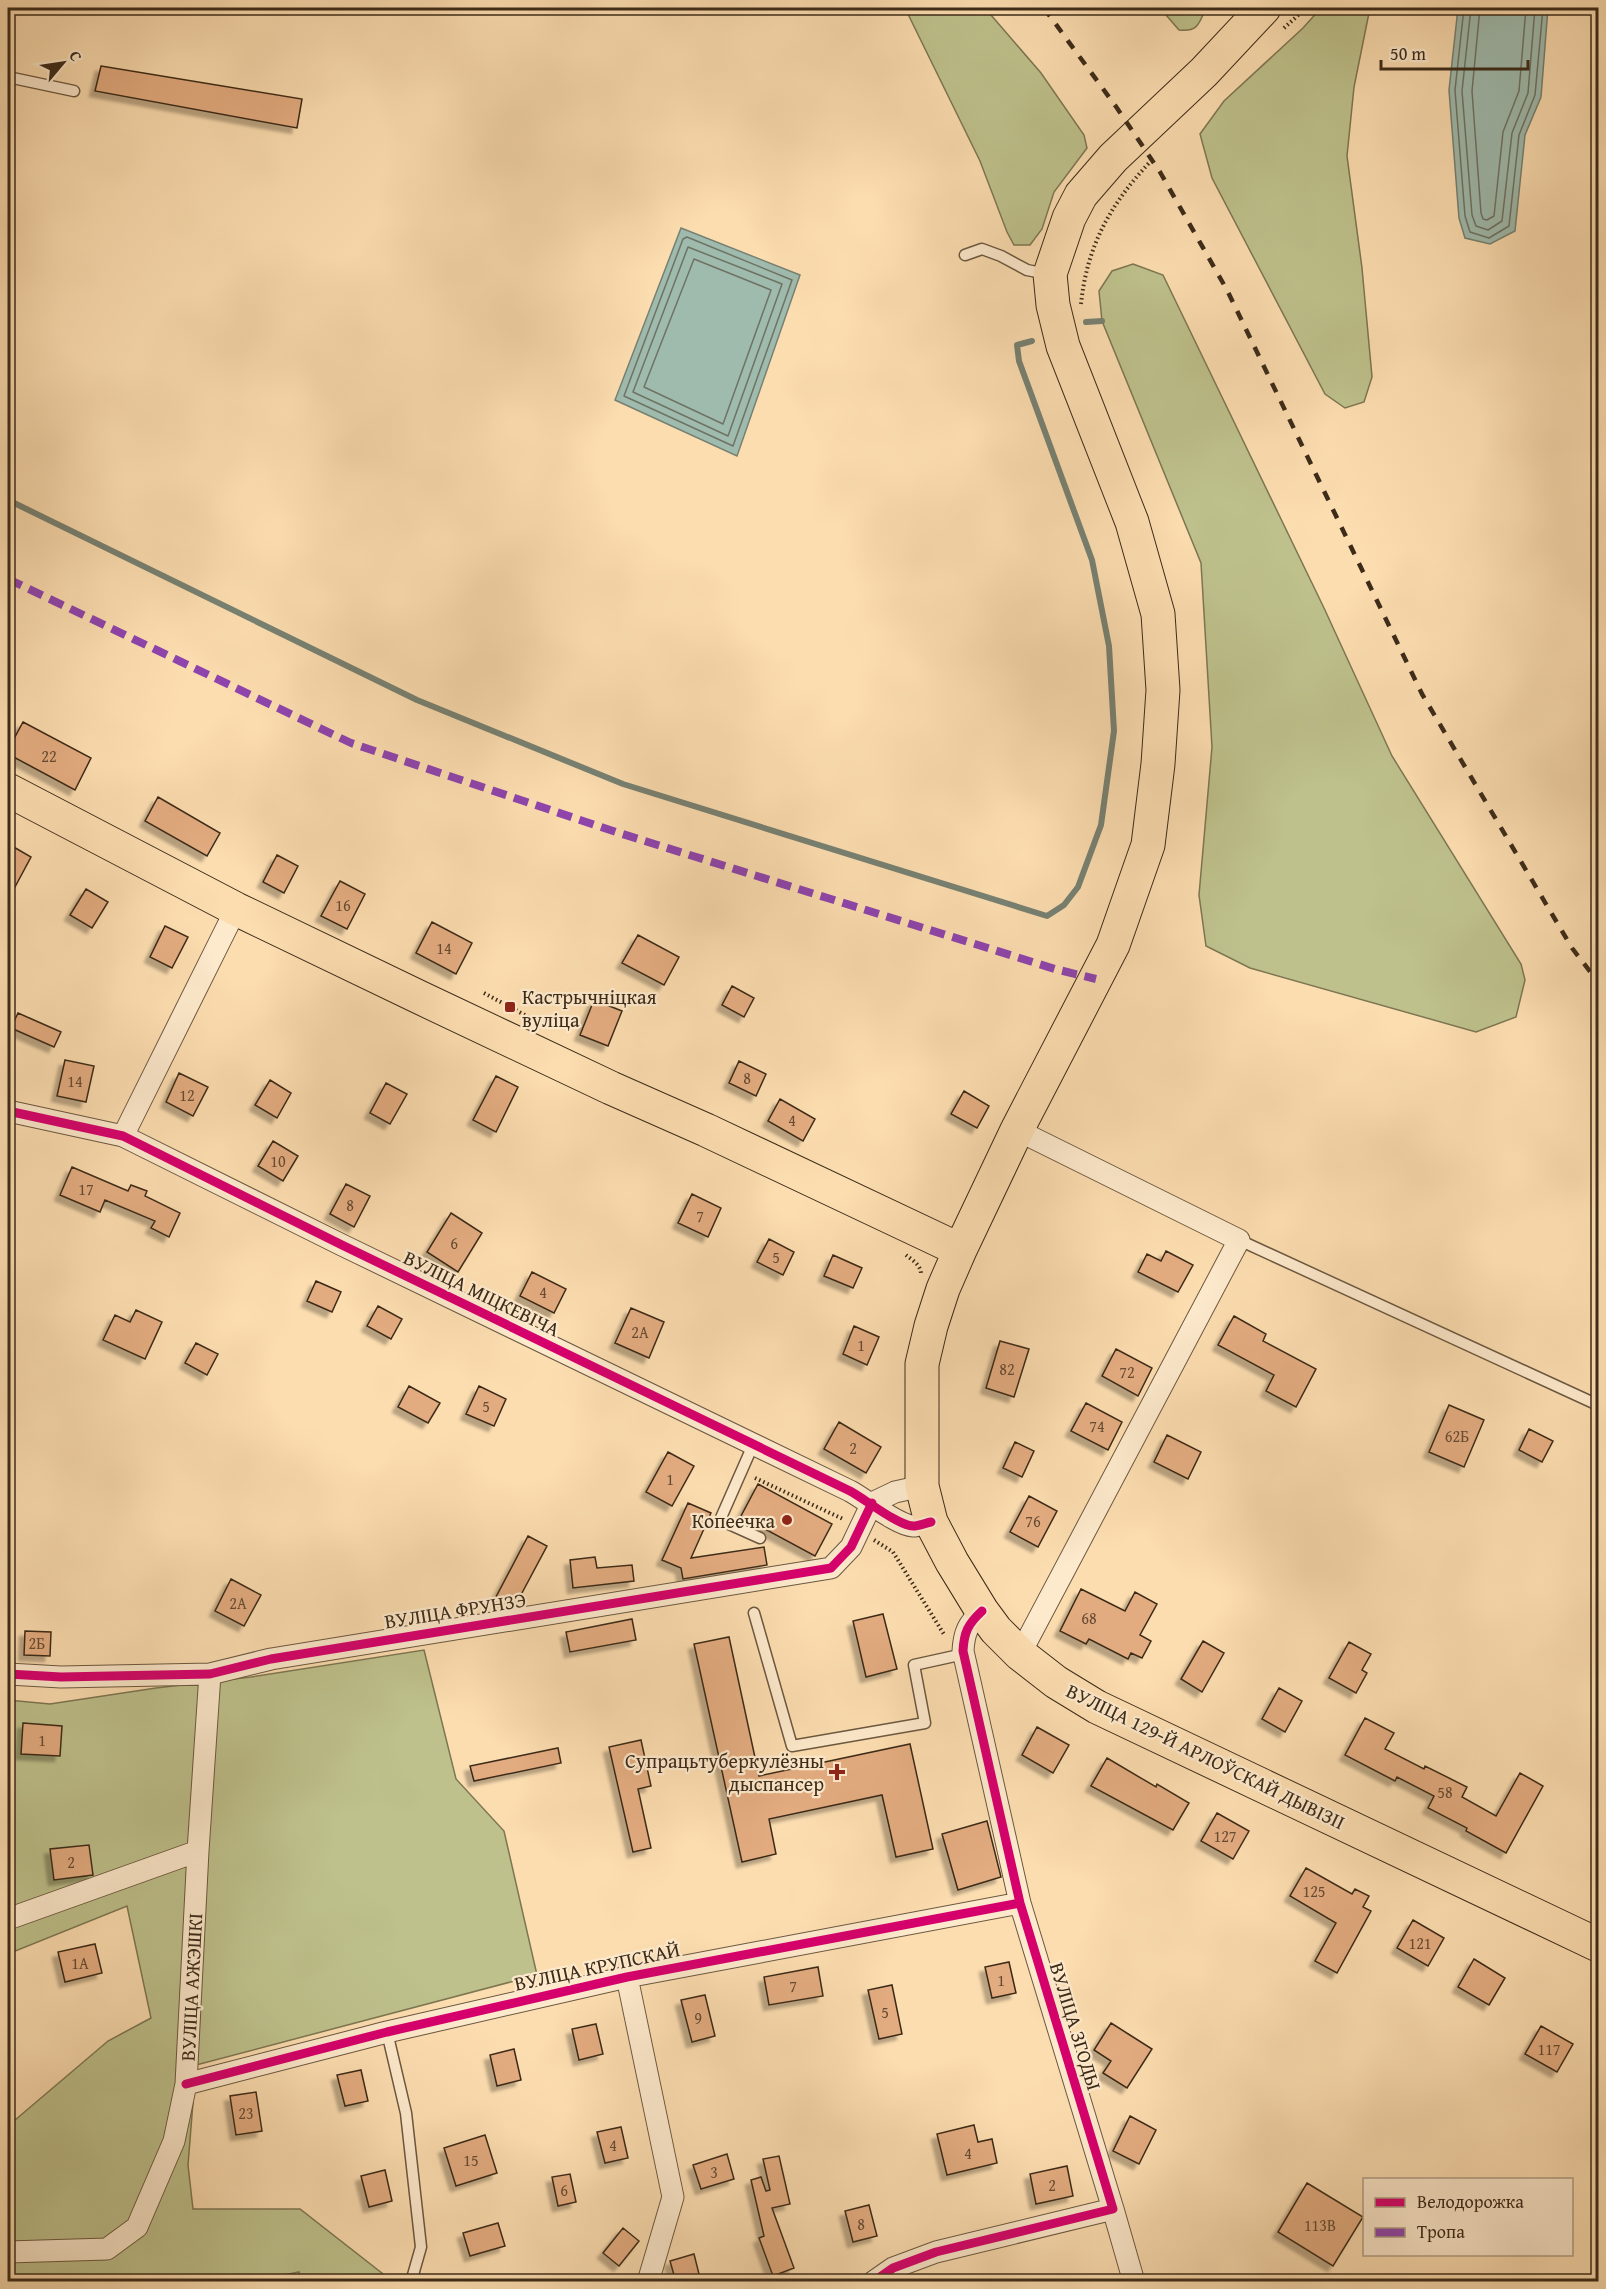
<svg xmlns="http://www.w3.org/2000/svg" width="1606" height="2289" font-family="'Gentium Book Plus',serif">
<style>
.green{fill:#bec18c;stroke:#7d7652;stroke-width:1.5}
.water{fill:#9fbbae;stroke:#778172;stroke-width:1.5}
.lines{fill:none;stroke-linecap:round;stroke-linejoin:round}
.shore{stroke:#6e7364;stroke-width:1.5}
.stream{stroke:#778172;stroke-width:6}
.building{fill:#e3ac80;stroke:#3c2b19;stroke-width:1.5;filter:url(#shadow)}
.service-casing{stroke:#6c583f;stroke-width:13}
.minor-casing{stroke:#6c583f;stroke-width:23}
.primary-casing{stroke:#3c2b19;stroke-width:35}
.path{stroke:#3c2b19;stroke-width:4;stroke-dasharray:1.5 3;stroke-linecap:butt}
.service{stroke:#fde9cc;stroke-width:10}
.minor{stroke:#fde9cc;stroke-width:21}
.primary{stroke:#fcddb0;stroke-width:33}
.rail{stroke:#3c2b19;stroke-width:4.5;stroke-dasharray:10 10;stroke-linecap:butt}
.quiet{stroke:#8e44ad;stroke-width:8;stroke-dasharray:15 8;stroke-linecap:butt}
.cycleway-casing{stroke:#fde9cc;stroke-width:13}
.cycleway{stroke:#d6006c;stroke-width:9}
.poi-dot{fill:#8f2418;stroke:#fde9cc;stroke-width:2}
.labels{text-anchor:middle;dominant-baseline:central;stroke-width:4.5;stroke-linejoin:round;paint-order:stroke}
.number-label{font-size:16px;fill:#664b33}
.poi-label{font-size:20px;fill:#3c2b19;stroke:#fde9cc;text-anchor:end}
.street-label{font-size:20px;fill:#3c2b19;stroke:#fde9cc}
</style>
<defs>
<filter id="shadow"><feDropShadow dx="-5.5" dy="5.5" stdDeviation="1.5" flood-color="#0004"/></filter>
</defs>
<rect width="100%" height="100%" fill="#fcddb0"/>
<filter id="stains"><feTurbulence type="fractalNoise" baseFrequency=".00333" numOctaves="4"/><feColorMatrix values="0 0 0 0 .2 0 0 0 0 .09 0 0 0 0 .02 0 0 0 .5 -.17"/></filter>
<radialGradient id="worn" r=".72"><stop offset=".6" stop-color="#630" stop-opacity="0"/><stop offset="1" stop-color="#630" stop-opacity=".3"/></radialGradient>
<path class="green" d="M905,8h80l56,65 43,62 3,13 -33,44 -12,37 -12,16h-16l-7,-13 -27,-71z
M1160,8h46c-7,16 -8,24 -27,22z
M1321,8h49l-16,79 -7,69 15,112 10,109 -8,25 -19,6 -20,-14 -113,-216 -12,-44 24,-33 79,-73z
M1133,264l30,11 161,333 68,148 129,208 4,16 -9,37 -40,15 -226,-64 -44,-22 -7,-51 13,-148 -11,-184 -99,-242 -3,-30 13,-20z
M424,1650l32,129 48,52 33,144 -341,90 -8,100 5,44h107l92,72h-91l-2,-9 -48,10h-243v-156l100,-85 43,-23 -24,-112 -119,48v-254l42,4 106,-16 95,-11z"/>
<path class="water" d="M1458,8h90l-7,89 -16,38 -10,96 -25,13 -25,-6 -6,-20 -10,-128z
M681,228l119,47 -63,181 -122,-56z"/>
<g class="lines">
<path class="shore" d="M1464,8l-9,82 10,126 5,16 19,6 20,-12 10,-91 16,-40 8,-87
M1471,8l-9,83 10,124 4,11 12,4 14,-9 10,-88 16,-40 7,-85
M1480,8l-8,83 9,122 2,6 4,1 7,-4 9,-84 16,-41 7,-83
M687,237l105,43 -59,166 -109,-50 59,-157z
M688,247l94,37 -54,152 -95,-44z
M694,259l77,31 -48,134 -79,-37z"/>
<path class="stream" d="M1086,322l16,-1
M8,500l409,200 206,84 424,132 17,-11 14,-18 23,-62 13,-94 -5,-85 -17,-86 -73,-199 -2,-16 15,-4"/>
</g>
<path class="building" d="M101,66l201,33 -5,29 -202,-37z
M23,722l68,36 -16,32 -67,-36v-4z
M158,797l62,36 -13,23 -62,-35z
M12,846l19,11 -23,43v-45z
M277,855l21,11 -14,27 -21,-11z
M340,881l25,13 -18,35 -26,-13z
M86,889l22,13 -16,26 -22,-13z
M432,922l40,21 -16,31 -40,-21z
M165,926l23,11 -16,31 -22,-11z
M638,935l41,22 -15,28 -42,-22z
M732,986l22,12 -10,19 -22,-12z
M594,1000l28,11 -14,35 -28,-11z
M18,1013l43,19 -7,15 -43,-19z
M65,1060l29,6 -8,36 -29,-6z
M739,1061l27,13 -10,22 -27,-13z
M179,1073l29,14 -15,29 -27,-14z
M496,1076l22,11 -22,45 -23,-12z
M270,1080l21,13 -14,25 -22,-13z
M386,1083l21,11 -17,30 -20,-11z
M964,1091l25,15 -12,22 -26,-14z
M780,1099l35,20 -12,22 -35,-20z
M273,1141l25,15 -15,25 -25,-15z
M72,1167l56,24 3,-6 16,6 -2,5 35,17 -11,24 -18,-9 4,-7 -50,-21 -5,12 -40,-17z
M346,1184l24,12 -16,31 -24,-13z
M692,1194l29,14 -13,29 -30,-14z
M451,1213l31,20 -24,39 -31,-20z
M769,1239l25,13 -11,23 -26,-13z
M1166,1251l27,14 -15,27 -40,-20 9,-18 14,7z
M833,1255l29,13 -9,20 -29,-12z
M532,1272l34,17 -12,24 -34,-17z
M316,1281l25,11 -9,20 -25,-11z
M378,1306l24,13 -11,20 -24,-13z
M631,1308l33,14 -15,36 -34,-15z
M136,1310l26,12 -17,37 -42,-19 12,-25 15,7z
M1234,1316l32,18 -3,7 53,28 -20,38 -30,-16 8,-16 -56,-30z
M854,1326l25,11 -12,28 -24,-11z
M1000,1341l29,8 -15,48 -28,-9z
M196,1343l22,11 -11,21 -22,-12z
M1116,1349l36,19 -14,28 -36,-20z
M409,1386l31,17 -12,20 -30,-16z
M479,1386l27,13 -12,27 -28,-12z
M1086,1403l36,19 -14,28 -37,-19z
M1449,1405l35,15 -20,47 -35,-15z
M839,1422l42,25 -15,26 -42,-24z
M1529,1429l24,12 -11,21 -23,-12z
M1167,1435l34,17 -13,27 -34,-17z
M1015,1442l19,9 -12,26 -19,-9z
M668,1452l26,14 -22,40 -26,-14z
M758,1484l74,40 -17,32 -74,-40z
M1029,1496l28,15 -19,36 -28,-15z
M688,1503l23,10 -20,45 73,-11 3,18 -84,14 -2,-11 -19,-8z
M528,1536l19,10 -32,60 -19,-9z
M595,1557l2,11 35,-3 2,16 -61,7 -3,-28z
M231,1579l30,16 -17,31 -29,-15z
M1081,1589l44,22 10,-19 22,12 -17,31 11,6 -9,17 -11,-5 -3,6 -39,-20 -3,5 -26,-13z
M883,1614l14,55 -31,8 -13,-56z
M632,1619l4,21 -66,12 -4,-20z
M25,1631l26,1 -1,24 -26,-1z
M729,1637l30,139 151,-32 23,105 -37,8 -14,-62 -113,24 7,35 -34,8 -48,-218z
M1203,1641l21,12 -22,39 -21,-13z
M1349,1642l22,12 -9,16 5,3 -11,20 -27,-15z
M1279,1688l23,13 -17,31 -23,-13z
M1365,1718l29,15 -9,16 39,20 1,-3 42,21 -5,10 34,19 24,-43 23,13 -37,67 -40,-22 1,-3 -39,-20 6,-12 -37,-19 -2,4 -50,-26z
M23,1723l39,3 -2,30 -39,-2z
M1037,1727l32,18 -16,28 -31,-18z
M641,1740l10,46 -13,3 13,59 -18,4 -24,-105z
M558,1748l3,15 -87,18 -4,-15z
M1107,1758l49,29 1,-3 32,19 -16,27 -82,-44z
M1217,1813l32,18 -16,28 -32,-18z
M987,1821l14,56 -43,13 -16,-56z
M89,1845l4,30 -39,5 -4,-31z
M1306,1868l46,26 3,-5 14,7 -6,11 8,4 -34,62 -22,-12 21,-38 -46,-27z
M1413,1920l31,18 -16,28 -31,-18z
M95,1944l7,29 -37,9 -7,-30z
M1474,1959l31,19 -16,27 -31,-18z
M1009,1962l7,31 -24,5 -7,-31z
M818,1967l5,29 -54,9 -5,-28z
M892,1985l10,49 -23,5 -11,-49z
M705,1995l10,41 -23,6 -11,-42z
M1111,2023l41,26 -25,39 -24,-15 8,-12 -17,-11z
M596,2024l7,30 -24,6 -7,-31z
M1541,2026l32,18 -16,28 -32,-18z
M514,2049l7,31 -24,6 -7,-31z
M361,2070l7,31 -23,5 -8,-31z
M256,2092l6,39 -26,4 -6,-39z
M1130,2116l26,14 -17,34 -26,-13z
M974,2125l4,17 14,-3 5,24 -50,12 -10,-41z
M621,2127l7,31 -23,5 -8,-31z
M485,2135l12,38 -41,13 -12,-38z
M727,2154l7,25 -33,10 -8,-24z
M779,2156l11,48 -18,4 22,60 -21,8 -14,-38 5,-2 -13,-56 10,-3 5,14 4,-1 -7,-31z
M1067,2166l6,30 -37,8 -6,-30z
M385,2170l7,31 -23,6 -8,-31z
M570,2174l6,28 -18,4 -6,-29z
M1307,2183l56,34 -30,49 -55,-34z
M869,2205l8,31 -24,6 -8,-31z
M498,2223l7,23 -35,10 -7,-23z
M623,2228l16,13 -20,25 -16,-13z
M694,2254l7,28h-25l-6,-21z"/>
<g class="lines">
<defs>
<path id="service" d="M8,77l66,14
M965,255l17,-6 19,7 26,14 20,4
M1239,1240l359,165
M753,1445l-33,75 40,18
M754,1613l38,133 133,-23 -11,-58 50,-11
M387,2032l19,81 15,134 -10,35"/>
<path id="minor" d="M8,1111l115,25 219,109 508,246c15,8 47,34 63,35 5,0 13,-3 18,-4
M1017,1130l222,110 -219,414
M123,1136l113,-227
M872,1503l23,-11 27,-6
M8,1674l53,3 149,-3 61,-15 560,-91 20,-21 21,-44
M8,1919l190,-68
M627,1977l46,220 -25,85
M186,2084l201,-52 240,-55 393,-74
M1113,2209l21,73
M8,2252l99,-3 30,-22 37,-86 12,-57 12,-233 12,-177
M873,2282l20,-14 43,-16 177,-43 -93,-306 -57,-252c1,-19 5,-27 19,-40"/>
<path id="primary" d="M1264,8l-60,64 -91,86 -32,37 -12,23 -19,56 3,31 10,41 69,176 26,92 5,76 -5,74 -10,81 -35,100 -96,185 -57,120 -17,39 -12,37 -9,38v122l9,36 21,40 30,49 14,19 24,24 36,28 41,25 501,238
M8,790l228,119 185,89 190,90 95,42 254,120"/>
</defs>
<use href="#service" class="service-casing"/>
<use href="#minor" class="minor-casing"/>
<use href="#primary" class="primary-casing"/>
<path class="path" d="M1284,28l22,-20
M1081,304c6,-58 29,-99 68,-141
M484,993l63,34
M906,1255c6,5 15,10 15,19
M755,1478l88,41
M874,1540l19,12 52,84"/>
<use href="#service" class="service"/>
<use href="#minor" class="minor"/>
<use href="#primary" class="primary"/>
<path class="rail" d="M1044,8l73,100 43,64 67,118 195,404 150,254 26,34"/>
<path class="quiet" d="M8,579l343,164 265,89 439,137 41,10"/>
<defs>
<path id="cycleway" d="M8,1111l115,25 219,109 508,246c15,8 47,34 63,35 5,0 13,-3 18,-4
M8,1674l53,3 149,-3 61,-15 560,-91 20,-21 21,-44
M186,2084l201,-52 240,-55 393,-74
M873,2282l20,-14 43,-16 177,-43 -93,-306 -57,-252c1,-19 5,-27 19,-40"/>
</defs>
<use href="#cycleway" class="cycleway-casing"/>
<use href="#cycleway" class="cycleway"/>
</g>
<g class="poi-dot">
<rect x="504" y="1001" width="12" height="12" rx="3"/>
<circle cx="787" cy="1520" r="6"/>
<path d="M834 1763h6v6h6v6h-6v6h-6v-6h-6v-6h6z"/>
</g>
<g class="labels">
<g class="number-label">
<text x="49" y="756">22</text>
<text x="343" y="905">16</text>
<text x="444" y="948">14</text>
<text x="747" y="1078">8</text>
<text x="75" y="1081">14</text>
<text x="187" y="1095">12</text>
<text x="792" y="1120">4</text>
<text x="278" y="1161">10</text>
<text x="86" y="1189">17</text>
<text x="350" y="1205">8</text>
<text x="700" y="1216">7</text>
<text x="454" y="1243">6</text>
<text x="776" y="1257">5</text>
<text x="543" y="1292">4</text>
<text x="640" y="1332">2А</text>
<text x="861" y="1345">1</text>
<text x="1007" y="1369">82</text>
<text x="1127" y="1372">72</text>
<text x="486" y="1406">5</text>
<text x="1097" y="1426">74</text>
<text x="1457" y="1436">62Б</text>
<text x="853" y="1448">2</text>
<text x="670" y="1479">1</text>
<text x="1033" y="1521">76</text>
<text x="238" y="1603">2А</text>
<text x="1089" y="1618">68</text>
<text x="37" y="1643">2Б</text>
<text x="42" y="1740">1</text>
<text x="1445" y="1792">58</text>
<text x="1225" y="1836">127</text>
<text x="71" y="1862">2</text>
<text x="1314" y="1891">125</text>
<text x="1420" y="1943">121</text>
<text x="80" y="1963">1А</text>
<text x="1001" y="1980">1</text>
<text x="793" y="1986">7</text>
<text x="885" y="2012">5</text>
<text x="698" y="2018">9</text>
<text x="1549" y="2049">117</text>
<text x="246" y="2113">23</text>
<text x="613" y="2145">4</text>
<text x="968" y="2153">4</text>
<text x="471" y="2160">15</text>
<text x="714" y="2172">3</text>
<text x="1052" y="2185">2</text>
<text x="564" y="2190">6</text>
<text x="861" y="2224">8</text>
<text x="1320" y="2225">113В</text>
</g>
<g class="poi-label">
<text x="522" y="996" text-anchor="start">Кастрычніцкая<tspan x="522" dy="23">вуліца</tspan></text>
<text x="775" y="1520">Копеечка</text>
<text x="824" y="1760">Супрацьтуберкулёзны<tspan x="824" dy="23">дыспансер</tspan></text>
</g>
<g class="street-label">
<text transform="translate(482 1293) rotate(26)">ВУЛІЦА МІЦКЕВІЧА</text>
<text transform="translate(455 1610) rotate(-9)">ВУЛІЦА ФРУНЗЭ</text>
<text transform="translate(1206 1756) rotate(26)">ВУЛІЦА 129-Й АРЛОЎСКАЙ ДЫВІЗІІ</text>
<text transform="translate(597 1966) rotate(-12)">ВУЛІЦА КРУПСКАЙ</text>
<text transform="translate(191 1987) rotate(-87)">ВУЛІЦА АЖЭШКІ</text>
<text transform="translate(1076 2026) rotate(73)">ВУЛІЦА ЗГОДЫ</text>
</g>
</g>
<rect width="1606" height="2289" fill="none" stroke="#fcddb0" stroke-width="30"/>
<rect x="9" y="9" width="1588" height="2271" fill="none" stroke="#3c2b19" stroke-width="3"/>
<rect x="15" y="15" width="1576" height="2259" fill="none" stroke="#3c2b19" stroke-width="1.5"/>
<rect x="1363" y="2178" width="210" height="78" fill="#fde9cc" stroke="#b09d84" stroke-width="1.5"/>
<rect x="1375" y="2198" width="30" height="9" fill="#d6006c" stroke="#b09d84" stroke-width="1.5"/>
<text x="1417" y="2208" font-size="18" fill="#3c2b19">Велодорожка</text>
<rect x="1375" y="2228" width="30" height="9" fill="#8e44ad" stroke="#b09d84" stroke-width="1.5"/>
<text x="1417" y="2238" font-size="18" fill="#3c2b19">Тропа</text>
<g transform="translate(63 63) rotate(61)" stroke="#fde9cc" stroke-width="4.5" paint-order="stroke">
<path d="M0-4.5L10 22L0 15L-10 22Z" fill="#3c2b19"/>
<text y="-9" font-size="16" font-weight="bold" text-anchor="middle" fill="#3c2b19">С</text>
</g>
<path d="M1381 60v9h147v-9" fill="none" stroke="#3c2b19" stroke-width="3"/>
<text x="1390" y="60" font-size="18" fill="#3c2b19" stroke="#fde9cc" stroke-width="4.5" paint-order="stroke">50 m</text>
<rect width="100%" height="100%" filter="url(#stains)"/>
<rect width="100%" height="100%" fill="url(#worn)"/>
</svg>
